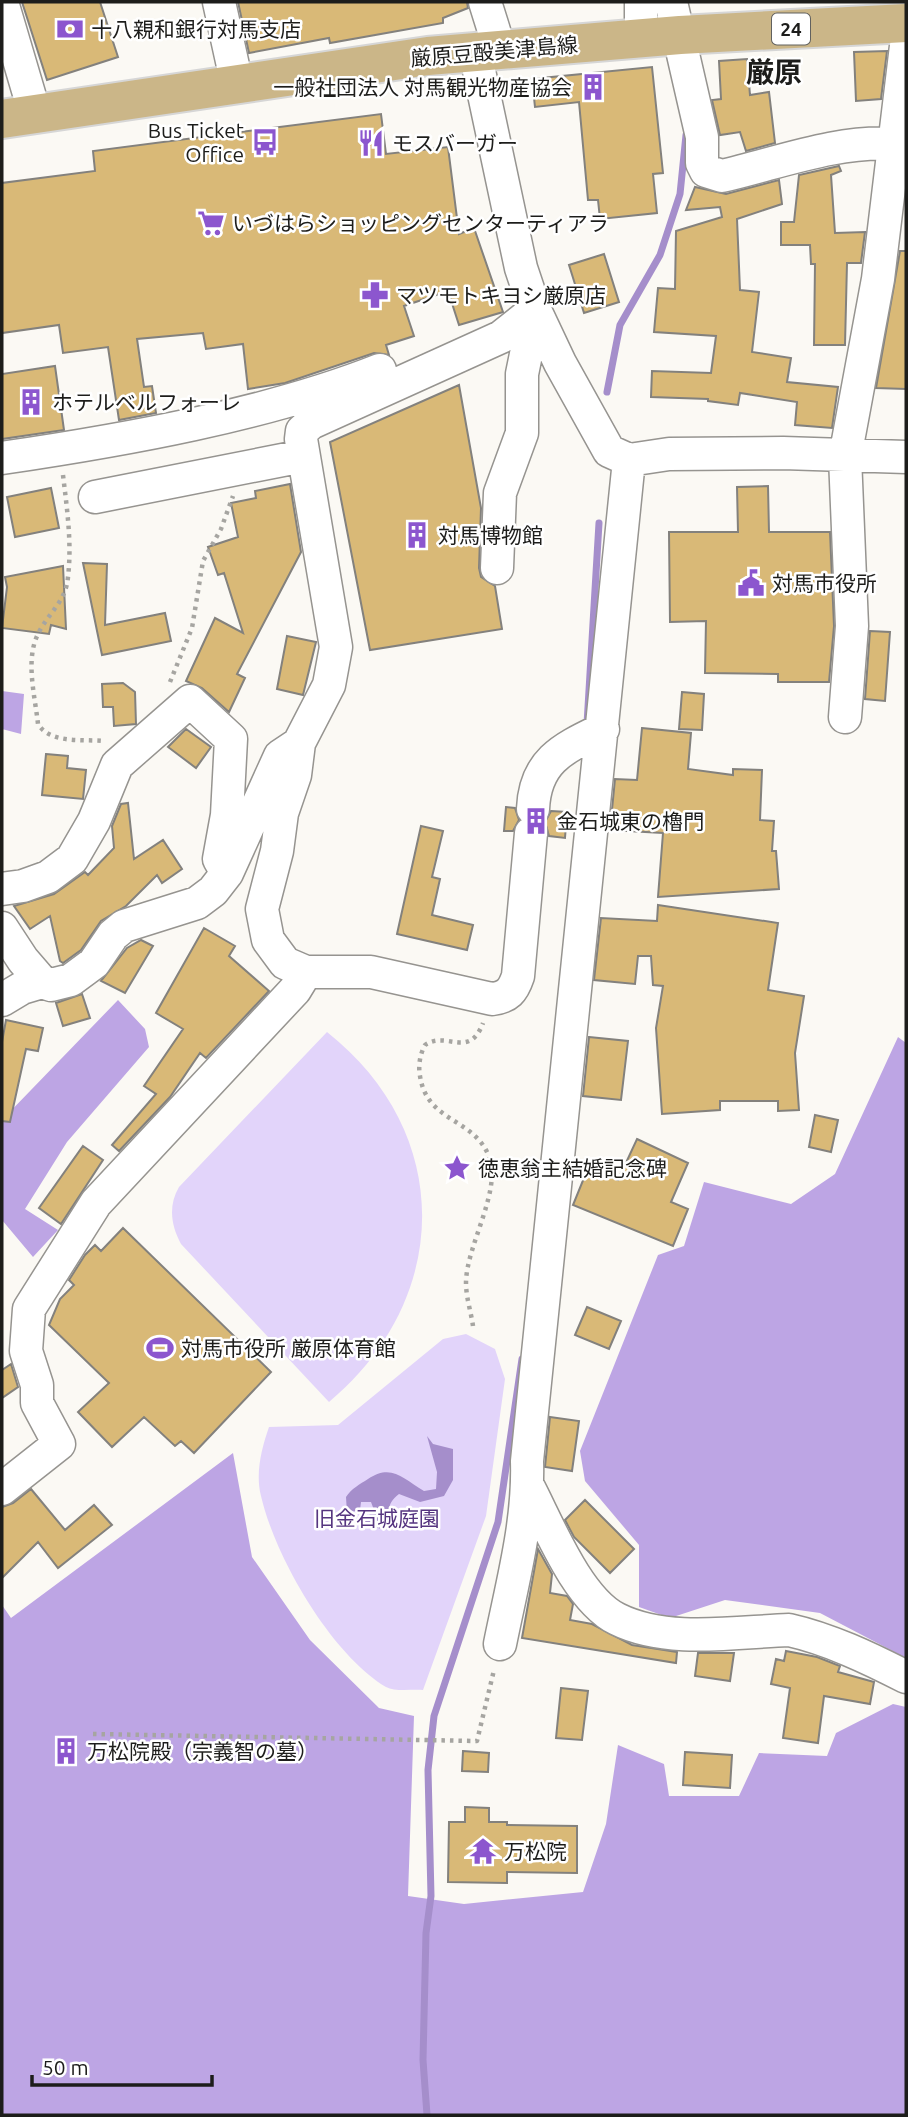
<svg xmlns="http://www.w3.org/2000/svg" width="908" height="2117" font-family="Ubuntu,'Noto Sans JP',sans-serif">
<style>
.green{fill:#e2d4fa}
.forest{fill:#bda5e4}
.water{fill:#a58ecb}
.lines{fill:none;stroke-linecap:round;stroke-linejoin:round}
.stream{stroke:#a58ecb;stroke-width:7}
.building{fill:#d9b977;stroke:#83817d;stroke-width:2}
.minor-casing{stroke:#969490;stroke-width:35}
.major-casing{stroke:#d6d6d6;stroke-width:42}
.path{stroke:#a6a5a1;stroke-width:4.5;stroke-dasharray:3.5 5;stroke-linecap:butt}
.minor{stroke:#fff;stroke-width:32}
.major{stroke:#cbb688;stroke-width:38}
.labels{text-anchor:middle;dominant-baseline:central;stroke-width:5;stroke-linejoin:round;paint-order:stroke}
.shield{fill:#fff;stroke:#61615f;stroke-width:2}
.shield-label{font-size:19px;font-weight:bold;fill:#1d1d1b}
.poi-label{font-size:21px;fill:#1d1d1b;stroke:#fff;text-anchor:start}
.street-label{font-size:21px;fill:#1d1d1b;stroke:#fff}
.park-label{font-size:21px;fill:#563580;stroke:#fff}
.district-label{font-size:28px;font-weight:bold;fill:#1d1d1b;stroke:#fff}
</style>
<rect width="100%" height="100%" fill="#fbf9f4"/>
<path class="green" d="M327,1032c128,101 125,267 2,370l-148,-158c-10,-19 -13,-38 -2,-57z
M466,1334l29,15 10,30 -19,137 -63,174c-11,-1 -28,2 -37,-3 -55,-33 -111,-130 -125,-191 -6,-23 1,-49 8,-69l69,-2 105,-86z"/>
<path class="forest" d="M2,691l22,3 -3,40 -19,-5z
M118,1000l27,29 4,18 -82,95 -42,67 33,21 -25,27 -31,-37v-100z
M898,1037l8,6v615l-86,-45 -95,-13 -55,18 -31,-11v-62l-54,-64 -5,-30 78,-196 26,-9 20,-64 87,22 44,-30z
M233,1453l19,104 58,83 69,68 35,8 -6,180 56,8 119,-12 23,-68 12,-79 46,19 5,32h70l20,-43 68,3 9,-23 57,-29 13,3v408h-904v-510l9,13z"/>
<path class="water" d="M427,1436l6,8 20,5v31l-9,16 -24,6 -21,-8c-12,9 -12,18 -6,31l-9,5 -21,-7 -3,-6 8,-1 6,-6 -3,-8h-10l-1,8 -13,3 -1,-16c5,-8 14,-13 22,-18 24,-16 35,0 56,12l12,-2 1,-17z"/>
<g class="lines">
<path class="stream" d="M607,392l13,-67 40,-70 20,-61 6,-59
M587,724l12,-201
M427,2115l-4,-55 3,-127 5,-37 -3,-126 6,-54 64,-194 24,-163"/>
</g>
<path class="building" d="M22,2h78l18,55 -71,23z
M238,2h229l1,6 -25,10v5l-113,20 -1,-5 -80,15z
M887,51l-6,48 -25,2 -2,-49z
M747,59l3,36 19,-3 6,51 -29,8 -6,-19 -20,3 -8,-35 9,-1 -2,-38z
M652,67l11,106 -10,1 4,39 -57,6 -2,-19h-10l-9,-98 -44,5 -3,-28z
M381,114l5,40 62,-7 11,87 15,-6 29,84 -44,13 -11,-34 -44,15 10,30 -28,9 3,10 -15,-2 -89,30 -37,6 -5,-45 -37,5 -3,-16 -66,6 7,48 8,-1 4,27 -37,7 -11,-73 -45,6 -4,-28 -57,8v-150l93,-12 -2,-20z
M839,166l2,5 -10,4 4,58 30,-1 -4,31h-14l-2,82h-31l1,-81h-4l-1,-19h-29v-23h13l5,-47z
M779,180l3,24 -45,15 3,71 19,2 -7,60 39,6 -4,24 51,5 -6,41 -37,-3 2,-23 -57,-9 -2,12 -30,-4v-2l-57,-2 1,-26 59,2 5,-37 -62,-4 4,-44 17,1 1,-58 46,-14 -2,-10 -34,3 9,-23 31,7z
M900,251h6v138l-30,-1z
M604,254l15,48 -35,11 -15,-48z
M55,366l9,64 -62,9v-65z
M459,385l22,123 -2,60 2,9 14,9 7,43 -132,21 -40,-208z
M290,484l11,68 -64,122 8,4 -16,34 -27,-24 -16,-7 29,-63 28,15 -19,-60 -6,2 -10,-28 30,-10 -7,-34 25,-5 -1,-7z
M768,486l1,46h61l4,94 -5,56h-51v-8l-73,-1 1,-52 -36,1 -1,-90h69l-1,-45z
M51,488l8,40 -44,9 -8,-40z
M83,563l24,1 -2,61 60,-12 6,28 -69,14z
M63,566l3,63 -15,-4 -2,9 -47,-6 5,-41 -2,-10z
M870,631l20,1 -5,69 -20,-2z
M287,636l29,6 -13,53 -26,-6z
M123,683l12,9 1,32 -22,2 -1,-19h-10l-1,-23z
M682,692l22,2 -2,36 -23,-1z
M642,728l49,5 -3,36 45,6v-6l29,1 -2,50 14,1 -2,30h4l3,38 -121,8 5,-64 -53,-3 5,-51 22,1z
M186,729l25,18 -15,21 -28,-21z
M46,754l22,2 -1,12 19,2 -3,29 -41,-4z
M128,803l6,56 29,-19 19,29 -20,14 -5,-8 -31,31 -25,15 -20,29 -18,13 -3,-2 -10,-45 -20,13 -16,-23 40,-12 31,-22 3,3 26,-27 -2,-22 9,-22z
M506,807l9,1 4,12 -6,11h-9z
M551,811l16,1 -2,26 -16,-2 -4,-14z
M421,826l22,5 -11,46 8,2 -8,36 41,10 -6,25 -70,-16z
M658,905l120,18 -10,67 36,6 -9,57 4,57 -21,1v-10h-58v9l-58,4 -6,-86 7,-42 -10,-1 -2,-29h-13l-3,28 -41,-4 7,-62 56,3z
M204,928l31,18 -6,10 40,35 -63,67 -6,-5 -30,44 -51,54 -7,-6 44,-51 -12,-8 39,-57 -27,-16z
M141,940l12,6 -28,47 -24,-12 26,-33z
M82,994l8,24 -27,8 -7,-23z
M6,1020l37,8 -5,23 -12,-2 -16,73 -8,-1v-79z
M589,1037l39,4 -7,59 -38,-4z
M815,1115l23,5 -7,32 -22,-5z
M637,1139l51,24 -17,39 17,7 -15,37 -100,-41 15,-37 30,12z
M83,1146l20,14 -42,64 -22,-16z
M123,1228l148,144 -77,81 -13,-12 -6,5 -31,-29 -32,30 -34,-35 31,-29 -60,-58 11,-26 14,-14 -5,-5 16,-25 10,-10 6,6z
M587,1307l34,14 -12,28 -34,-14z
M11,1364l7,23 -16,11v-28z
M550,1417l29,4 -7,50 -27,-4z
M31,1489l34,41 29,-25 18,20 -54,43 -20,-26 -36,36v-71l11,-4z
M585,1500l49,49 -24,24 -36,-36 -9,-17z
M538,1549l14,25 -2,19 17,3 6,8 -3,16 22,4 40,21 45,7 -1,11 -154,-25z
M786,1651l31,6 23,9 -2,6 36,10 -4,22 -46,-8 -6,47 -35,-5 7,-50 -19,-4 5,-25 8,2z
M698,1653h36l-4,28 -35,-5z
M561,1688l27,3 -6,49 -26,-2z
M463,1751l26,2 -1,19 -26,-1z
M685,1752l47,3 -2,33 -47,-3z
M465,1807l24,1v14h18v3l70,1v47l-70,-1v11l-59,-1 1,-60h16z"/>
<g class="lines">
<defs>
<path id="minor" d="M2,2l33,112
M219,2l18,82
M485,2l15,48
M641,2v36
M671,2l31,135v26l4,8 16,5c57,-13 114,-36 173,-32
M475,52l46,216 14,42 25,53 49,88 20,9 40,-6 114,-1 123,4
M2,458c122,-18 264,-43 378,-88
M95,497l208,-41
M497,568l3,-75 22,-60v-59l13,-64
M845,717l7,-91 -7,-169 33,-178 28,-233
M533,809c2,-49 31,-61 70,-80
M531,833l-13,143c-5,15 -10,21 -26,23l-121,-27h-65l-21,-9 -17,-23 -6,-31 15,-58 5,-38 13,-38 4,-32 30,-58 7,-38 -35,-208 1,-8 9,-8 190,-86 34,-27
M2,889l21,-3 25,-9 24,-18 22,-38 23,-56 73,-64 41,38 -4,76 -8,44 8,14
M2,928l21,32 19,22 9,3 20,-5 23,-17 19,-28 11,-9 73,-23 16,-12 14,-18 53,-117 18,-12
M2,1000l20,-12 20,-6
M528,1486c20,38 49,113 89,133 50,25 118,13 172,11 40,9 80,28 117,47
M2,1489l57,-45 -22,-41v-18l-11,-34 3,-42 67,-106 199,-213 11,-18
M500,1644c12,-60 29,-121 27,-183l102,-1001"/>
<path id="major" d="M2,119l426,-63 252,-21 226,-12"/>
</defs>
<use href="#minor" class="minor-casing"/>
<use href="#major" class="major-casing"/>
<path class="path" d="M63,475c4,34 9,68 5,102 -2,25 -20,36 -30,57 -13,26 -3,62 0,90 12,20 45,15 65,17
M170,682l22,-54 11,-67 18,-32 12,-33
M473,1326c-2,-14 -7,-29 -7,-43 0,-38 38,-95 22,-129 -17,-37 -61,-32 -68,-78 -2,-10 0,-22 5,-31 22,-15 44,15 58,-22
M93,1734l384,7 17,-71"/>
<use href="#minor" class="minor"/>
<use href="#major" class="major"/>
</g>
<defs>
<symbol id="bank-bare" viewBox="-9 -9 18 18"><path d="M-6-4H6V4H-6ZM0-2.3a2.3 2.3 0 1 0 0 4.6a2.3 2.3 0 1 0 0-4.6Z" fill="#8c56ce" stroke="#fff" stroke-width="2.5" paint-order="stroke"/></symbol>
<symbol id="building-bare" viewBox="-9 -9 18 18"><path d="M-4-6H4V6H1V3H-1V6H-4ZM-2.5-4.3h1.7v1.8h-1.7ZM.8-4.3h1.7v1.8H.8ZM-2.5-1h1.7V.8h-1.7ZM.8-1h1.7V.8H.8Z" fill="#8c56ce" stroke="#fff" stroke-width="2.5" paint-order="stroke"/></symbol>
<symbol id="bus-bare" viewBox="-9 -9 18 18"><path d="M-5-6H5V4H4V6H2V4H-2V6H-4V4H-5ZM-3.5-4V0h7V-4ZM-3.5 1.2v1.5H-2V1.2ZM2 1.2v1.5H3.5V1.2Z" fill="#8c56ce" stroke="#fff" stroke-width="2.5" paint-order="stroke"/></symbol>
<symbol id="restaurant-bare" viewBox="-9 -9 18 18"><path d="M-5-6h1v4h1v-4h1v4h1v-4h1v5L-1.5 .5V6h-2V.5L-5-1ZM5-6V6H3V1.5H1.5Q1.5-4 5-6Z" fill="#8c56ce" stroke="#fff" stroke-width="2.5" paint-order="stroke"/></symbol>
<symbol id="supermarket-bare" viewBox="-9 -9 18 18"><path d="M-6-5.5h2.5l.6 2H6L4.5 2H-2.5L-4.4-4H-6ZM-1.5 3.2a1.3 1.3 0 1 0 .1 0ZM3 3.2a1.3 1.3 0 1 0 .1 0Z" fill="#8c56ce" stroke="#fff" stroke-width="2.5" paint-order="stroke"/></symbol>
<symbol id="pharmacy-bare" viewBox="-9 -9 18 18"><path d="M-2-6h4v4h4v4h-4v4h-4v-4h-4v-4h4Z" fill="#8c56ce" stroke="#fff" stroke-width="2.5" paint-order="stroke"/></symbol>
<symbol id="civic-bare" viewBox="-9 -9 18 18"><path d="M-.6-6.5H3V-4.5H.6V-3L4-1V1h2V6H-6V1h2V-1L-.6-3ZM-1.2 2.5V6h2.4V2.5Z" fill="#8c56ce" stroke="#fff" stroke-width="2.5" paint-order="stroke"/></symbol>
<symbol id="sight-bare" viewBox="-9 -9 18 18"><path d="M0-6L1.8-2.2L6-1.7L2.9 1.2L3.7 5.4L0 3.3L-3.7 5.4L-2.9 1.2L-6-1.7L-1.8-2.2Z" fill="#8c56ce" stroke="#fff" stroke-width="2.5" paint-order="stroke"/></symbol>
<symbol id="stadium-bare" viewBox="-9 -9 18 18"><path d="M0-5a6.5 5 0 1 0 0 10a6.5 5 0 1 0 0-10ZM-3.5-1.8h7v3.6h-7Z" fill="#8c56ce" stroke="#fff" stroke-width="2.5" paint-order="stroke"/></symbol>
<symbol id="temple-bare" viewBox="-9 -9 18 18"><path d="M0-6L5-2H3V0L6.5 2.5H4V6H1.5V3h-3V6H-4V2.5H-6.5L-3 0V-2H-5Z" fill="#8c56ce" stroke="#fff" stroke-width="2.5" paint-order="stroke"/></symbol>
</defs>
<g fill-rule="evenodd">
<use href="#bank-bare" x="51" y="10" width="38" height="38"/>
<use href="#building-bare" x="574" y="68" width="38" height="38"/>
<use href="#bus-bare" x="246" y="123" width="38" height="38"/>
<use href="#restaurant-bare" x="352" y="124" width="38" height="38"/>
<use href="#supermarket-bare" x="192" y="204" width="38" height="38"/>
<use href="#pharmacy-bare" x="356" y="276" width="38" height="38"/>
<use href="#building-bare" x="12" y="383" width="38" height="38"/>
<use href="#building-bare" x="398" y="516" width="38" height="38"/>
<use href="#civic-bare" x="732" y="564" width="38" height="38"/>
<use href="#building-bare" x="517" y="802" width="38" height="38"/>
<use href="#sight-bare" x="438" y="1149" width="38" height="38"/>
<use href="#stadium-bare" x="141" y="1329" width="38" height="38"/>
<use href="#building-bare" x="47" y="1732" width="38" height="38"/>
<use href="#temple-bare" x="464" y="1832" width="38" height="38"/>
</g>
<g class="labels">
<rect class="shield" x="772" y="13.5" width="38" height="31" rx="5"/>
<g class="shield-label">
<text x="791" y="29">24</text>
</g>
<g class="poi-label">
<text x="91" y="29">十八親和銀行対馬支店</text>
<text x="572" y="87" text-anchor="end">一般社団法人 対馬観光物産協会</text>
<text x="244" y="130" text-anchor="end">Bus Ticket<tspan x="244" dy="24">Office</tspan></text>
<text x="392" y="143">モスバーガー</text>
<text x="232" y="223">いづはらショッピングセンターティアラ</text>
<text x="396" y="295">マツモトキヨシ厳原店</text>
<text x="52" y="402">ホテルベルフォーレ</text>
<text x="438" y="535">対馬博物館</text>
<text x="772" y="583">対馬市役所</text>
<text x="557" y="821">金石城東の櫓門</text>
<text x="478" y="1168">徳恵翁主結婚記念碑</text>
<text x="181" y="1348">対馬市役所 厳原体育館</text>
<text x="87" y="1751">万松院殿（宗義智の墓）</text>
<text x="504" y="1851">万松院</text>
</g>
<g class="street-label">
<text transform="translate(494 51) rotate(-5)">厳原豆酘美津島線</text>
</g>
<g class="park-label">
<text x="377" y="1518">旧金石城庭園</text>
</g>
<g class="district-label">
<text x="774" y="71">厳原</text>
</g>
</g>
<rect width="908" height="2117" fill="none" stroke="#1d1d1b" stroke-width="7"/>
<path d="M32 2075v10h180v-10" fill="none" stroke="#1d1d1b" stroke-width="3.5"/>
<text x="42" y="2075" font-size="21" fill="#1d1d1b" stroke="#ffffff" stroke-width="5" paint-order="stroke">50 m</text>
</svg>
